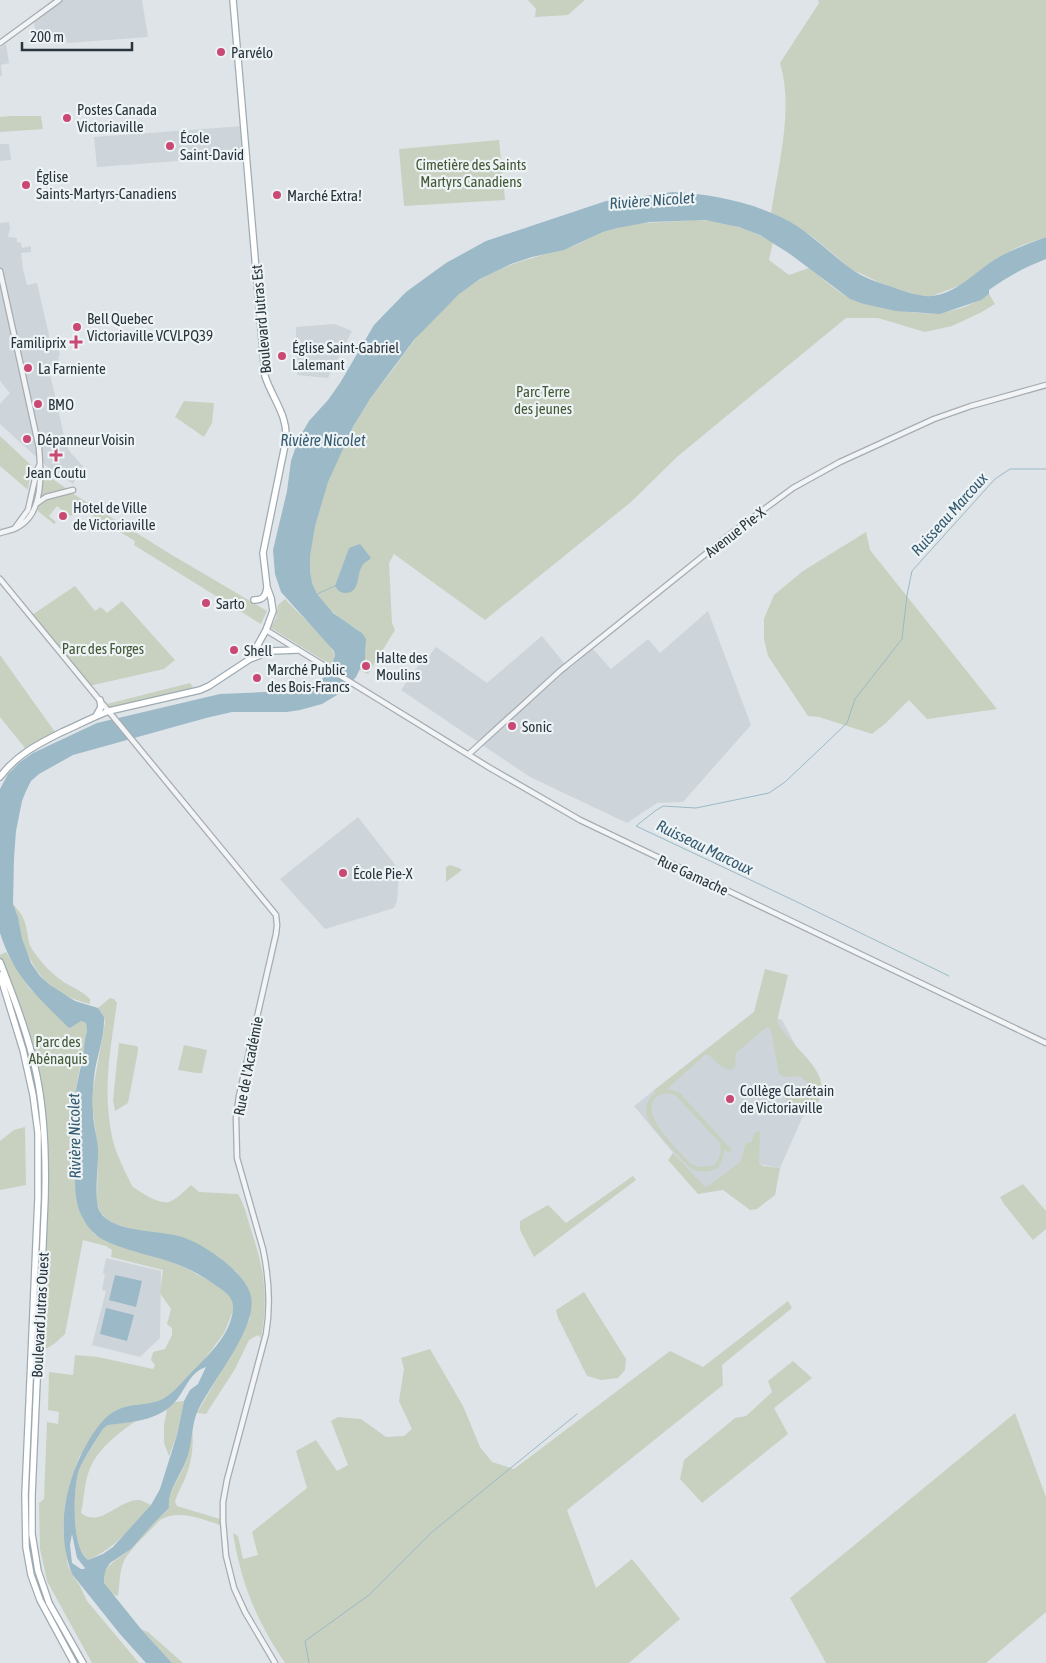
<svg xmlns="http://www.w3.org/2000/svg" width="1046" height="1663" font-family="'Asap Condensed',sans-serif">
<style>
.built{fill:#cdd4da}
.green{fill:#c8d1c0;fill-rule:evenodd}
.water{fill:#9bb9c7;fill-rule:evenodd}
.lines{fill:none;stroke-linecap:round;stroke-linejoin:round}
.stream{stroke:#9bb9c7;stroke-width:1}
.minor-casing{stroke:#a5acb2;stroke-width:7}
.major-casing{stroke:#9fabb3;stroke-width:8}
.minor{stroke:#f2f4f6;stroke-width:4.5}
.major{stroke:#fff;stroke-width:5.5}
.poi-dot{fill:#c94874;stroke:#eef3f5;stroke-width:2}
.labels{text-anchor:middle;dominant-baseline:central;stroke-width:4.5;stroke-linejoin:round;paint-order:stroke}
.poi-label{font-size:15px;fill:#29353e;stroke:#eef3f5;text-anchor:start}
.park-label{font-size:15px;fill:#445936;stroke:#eef3f5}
.street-label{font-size:15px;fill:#29353e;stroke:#eef3f5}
.water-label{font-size:16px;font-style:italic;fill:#345b71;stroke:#eef3f5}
</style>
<rect width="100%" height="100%" fill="#dfe4e8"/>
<path class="built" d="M53,0h89l6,37 -81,6 -1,-6 -29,3 -4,-24z
M6,44l3,19 -8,2 1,10 -2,1v-28z
M244,126l2,30 -149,11 -3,-30z
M0,144h9l2,16 -11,1z
M9,222l1,6 -2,9 9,1v4l4,1 1,5 9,-2v6l-10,1 2,16 4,16 10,-2 14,61h7l2,11 -2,1 2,10 -11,3 17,76 5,8 12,13 -10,18 -28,-19 -45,-41v-20l10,-11 -10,-12v-158z
M335,324l17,7 -24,47 -31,-3 -1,-48z
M708,611l43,114 -68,77 -26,1 -30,20 -97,-46 -129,-87 22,-31 2,2 11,-14 51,36 55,-47 27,33 24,-20 18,20 37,-30 12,14z
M358,817l38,49 3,9 -2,26 -3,7 -69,21 -45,-50z
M754,1012l28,8 39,72 -19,26 -22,50 -39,-7 -37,29 -70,-84z
M106,1258l55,13 -1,67 -20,19 -48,-12 14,-54 -4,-1 3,-16 -2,-1z"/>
<path class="green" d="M528,0h57l-17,15 -33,2 1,-8z
M818,0h228v237l-26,9 -26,14 -33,25 -29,11h-12l-35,-11 -34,-16 -38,-32 -28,-18 -14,-6c7,-47 23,-104 9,-150l39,-60z
M11,116h30l2,13 -43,3v-15z
M499,140l6,60 -101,6 -5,-57z
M693,220c28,0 56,8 80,22l-4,18 20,15 20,-7c13,10 26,22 40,30 7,4 18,5 26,7 41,11 78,14 114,-11l6,10 -15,9 -28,13 -27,6 -47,-14h-32l-168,138 -47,46 -146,118 -91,-66 -5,9 3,60 3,7 -27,44 -8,-4c5,-12 9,-23 2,-36 -2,-4 -10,-8 -15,-11 -19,-13 -36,-29 -37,-53 -4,-50 32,-128 59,-169 8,-12 17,-22 25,-33 24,-33 50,-69 87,-89 26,-15 53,-22 81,-29 19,-5 34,-17 53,-22 25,-7 52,-5 78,-8z
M184,401l30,2 -2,20 -8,14 -29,-20z
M0,436l31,29 -3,25 -28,-24z
M44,473l23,16 -27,10z
M72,493l100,62 95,56 -6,13 -127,-79 1,-4 -55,-33 -4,6 -7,2 -12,-10 -8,10 7,6 -2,2 -16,-13 -2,-4c8,-11 23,-12 36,-14z
M866,532l4,18 127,159 -70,10 -18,-19 -23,23 -14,11 -53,-17 -11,-1 -40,-60 -4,-17v-20l10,-24 29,-24z
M75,586l20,25 6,-4 6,6 15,-12 53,59 -11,9 -75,17 -57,-71z
M285,599l45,46 5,11 -4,9 -60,-37 5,-10 2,-13z
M0,655l55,77 -30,16 -25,-31z
M190,683l3,4 -3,2 -80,19 -3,-4z
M450,865l9,3 3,2 -16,12v-15z
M13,904c5,6 10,11 12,19 4,11 1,18 9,29 7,10 17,21 27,28 9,7 21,10 29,19v5c-37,-9 -58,-30 -68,-67 -2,-6 -2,-13 -4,-19 -1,-5 -4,-9 -5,-14z
M6,952l23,36 43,37 9,-4 5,2 1,8 -10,52 -5,36 3,62 3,26 6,13 10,14 7,4 16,7 53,16 14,6 27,15 19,13 3,6v10l-9,22 -22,30 -29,30 -11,7 -14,5 -31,5 -38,47 -9,25 -5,22 -2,25 5,37 4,8 8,12 7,15 52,62h-47l-45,-82 -7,-32 -1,-46 5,-4 3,-77 11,2 1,-12 -11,-2 1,-38 24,3 2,-20 23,2 55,12 2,-4 -4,-5 2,-8 12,-3 7,-14v-7l-5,-4 4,-15 -11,-16 3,-23 -52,-13 1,-7 -6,-4 -23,-6 -18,94 -11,10 -13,8 8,-171 -4,-65 -18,-87 -14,-40 -13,-32v-2z
M765,969l23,6 -11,46c8,22 55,48 43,77 -2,5 -7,11 -11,16l-22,-12 -2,-5 2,-6 5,-3 10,8 9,-10 -11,-10 -16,1 -5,-3 -8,-44 -4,-3 -31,26 -1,13 -3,4c-10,-1 -16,-8 -23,-15h-4l-38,34 12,3 53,58 -3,3 -5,-4 -1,8 -5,11c-11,5 -18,5 -28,0 -10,-11 -40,-40 -43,-52 -3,-9 1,-18 9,-24l-3,-1 101,-79zM662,1094h10l4,2 44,47c2,9 0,16 -7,23l-14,1 -8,-3c-12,-13 -61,-57 -29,-70z
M110,998l4,1 3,4c-7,49 -15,88 -4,138 4,15 12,30 18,43l2,3c10,6 29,21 40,13 7,-4 12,-10 18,-15l8,7 39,2c6,10 9,22 12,33 14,41 19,68 11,111l-3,-3 -9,5 -14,29 -29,45 -9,-1 45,-78 8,-17v-25l-14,-22 -107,-43 -14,-4 -8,-5 -7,-7 -3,-10 1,-53 -5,-38v-22l12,-66 -1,-6 -6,-9z
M119,1043l17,3 2,1v4l-10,52 -13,8 -2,-11z
M184,1045l23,5 -5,23h-6l-18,-3z
M25,1127l1,58 -26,5v-49l14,-11z
M756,1131l4,1 -1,32 4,2 17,2 -5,27 -18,14 -7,1 -27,-20 -25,4 -30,-34 5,-7 32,34 6,-3 30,-23 4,-16 2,-2 4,-1z
M633,1176l3,4 -102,77 -14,-27v-9l28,-16 18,18z
M1023,1184l23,27v18l-13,11 -29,-36 -4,-7z
M584,1292l42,67 -1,11 -7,8 -17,2 -14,-4 -29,-58 -2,-8z
M788,1301l4,7 -70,57 1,20 -156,125 29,78 36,-29 48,60 -51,44h-344c-29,-43 -44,-80 -52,-130l5,3 5,23 15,-4 -6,-23 55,-44 -11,-37 20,-11 21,31 11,-6 -17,-44 7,-4 23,2 25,18 18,-1 8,-7 -13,-28 5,-32 -3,-11 29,-9 33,57 17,41 12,15 22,7 156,-118 33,16z
M793,1361l19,17 -38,30 14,26 -86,69 -22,-24 4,-19 51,-42 11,-2 26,-24 -4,-11z
M184,1401l-7,34 -8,21 -5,-13v-18l3,-16 8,-7z
M1015,1413l31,84v115l-60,51h-160l-36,-65z
M136,1421c-19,13 -39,28 -47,50 -5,13 -5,29 -8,42 19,16 39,-15 59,-13 3,1 7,3 11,5 -19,22 -35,43 -63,55 -17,-10 -15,-73 -9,-90 6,-14 17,-28 24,-41l5,-4z
M192,1428c2,16 0,33 -6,48 -3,9 -9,17 -11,26l2,4 43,13v6c-19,-6 -41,-16 -60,-5 -9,10 -31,30 -36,41 -5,11 -4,23 -6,35 -6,-1 -8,-5 -12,-10 -12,-17 16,-28 25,-38 8,-7 14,-16 21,-23 5,-6 12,-11 17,-17 -2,-18 13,-31 17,-48 3,-10 4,-21 6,-32z
M141,1629l7,3 35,31h-11z"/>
<path class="water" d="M673,192c38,2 77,10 110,26 26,13 45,34 67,50 13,10 30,15 45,20 12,4 25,9 37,8 25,-3 42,-23 62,-36 16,-10 34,-16 52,-23v22c-21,8 -39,18 -57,31v4l-8,6 -41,14 -44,-3 -32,-7 -14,-5 -60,-45 -30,-19 -21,-8 -34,-7 -55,2 -33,6 -14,4 -39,18 -32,7 -21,7 -31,15 -21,15 -45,46 -44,59 -17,28 -25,55 -13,44 -5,30v15l2,12 5,11 16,19 29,20 4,6 -1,20 -9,18 -14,15 -20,12 -22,6 -13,2h-55l-26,6 -133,37 -34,19 -8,7 -5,10 -4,10 -6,30 -2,27 -1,46 5,13 4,21 9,25 9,13 10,9 25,16 23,7 6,9c1,21 -8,40 -10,60 -1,11 -2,23 -1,34 0,13 4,25 5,37 1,16 -5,52 2,64 13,21 60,18 82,25 22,7 61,34 68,56 12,32 -42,91 -54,122 -5,15 -4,33 -11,48 -6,15 -18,29 -16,45l-16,16 -22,25 -21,14 -4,6 -2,8v6l37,46 31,34h-26l-26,-29 -48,-60c-17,-45 -7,-94 17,-134 7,-11 15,-24 28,-30 14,-7 30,-4 44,-10 12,-6 19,-16 28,-25 17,-18 41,-38 44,-65 1,-12 -6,-17 -15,-23 -15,-11 -33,-21 -50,-26 -18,-6 -62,-15 -74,-28 -7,-6 -13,-17 -16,-26 -4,-15 -3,-33 -3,-49 -1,-12 -3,-25 -2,-37 0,-21 5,-41 9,-60 2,-10 2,-20 5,-30l-1,-8 -5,-2 -11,7 -2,-1c-31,-31 -54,-50 -68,-94v-144l8,-15 12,-12 13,-9 64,-30 123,-29 45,-2 27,2 14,-4 9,-4 12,-12 8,-18 -1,-5 -53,-59 -6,-18 -2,-24 14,-59 4,-30 7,-21 11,-19 19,-21 12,-17 34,-58 32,-33 40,-29 40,-22 120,-40zM206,1367l-8,17 -8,6 -6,11 -7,34 -17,54 -9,16 -38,42 -10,7 -15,6c-17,-10 -15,-73 -9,-90 6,-14 16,-28 24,-41l5,-4c23,-3 48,-4 65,-21 13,-13 15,-31 33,-37zM72,1534l5,24 8,10 -1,1h-3l-9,-6 -2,-18z
M360,544l11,14c-3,3 -7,4 -9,8 -6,9 -1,28 -18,27 -5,-1 -6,-3 -9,-7l13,-35 1,-3z
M115,1275l27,6 -6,26 -27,-7z
M106,1308l28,7 -7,26 -27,-7z"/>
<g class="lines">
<path class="stream" d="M317,594l18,-8
M949,976l-156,-76 -157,-74 19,-15 8,-5 33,2 73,-15 16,-11 37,-35 25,-24 8,-24 47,-60 5,-44 5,-24 83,-92 15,-10h36
M309,1663l-4,-22 64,-46 63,-63 145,-118"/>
<defs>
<path id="minor" d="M0,43l59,-43
M0,271l39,177c2,25 5,65 -21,79 -5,3 -12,4 -18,6
M36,504l10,-7 27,-7
M14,529l14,-19 9,-40 2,-4
M0,579l276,336 1,10 -1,9 -37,162 -3,22 1,40 26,91c6,29 8,56 3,85l-39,146 -4,22v19l3,35 8,32 11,24 30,51
M266,630l224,138 90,52 466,223
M469,754l91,-83 173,-139 60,-44 47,-26 94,-43 37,-13 75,-21"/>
<path id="major" d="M254,600c10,0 12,-5 13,-13
M250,659l21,-8 26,-1
M96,716l5,-9 -1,-7
M0,777c16,-22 38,-33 62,-45 16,-7 31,-15 47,-21l91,-21 9,-4 41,-27 16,-29 7,-19 -2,-13 -4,-11 -4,-34 23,-113c2,-25 -14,-42 -21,-64l-32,-376
M0,962c14,36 28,72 36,110 9,41 10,84 9,126l-13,297v39l6,37 7,20 4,12 34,60
M0,975l23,75 10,45 5,38v65l-13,297 1,52 5,28 9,25 34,63"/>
</defs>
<use href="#minor" class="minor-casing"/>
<use href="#major" class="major-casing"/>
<use href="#minor" class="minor"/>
<use href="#major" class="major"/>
</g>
<g class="poi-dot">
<circle cx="221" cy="52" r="5"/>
<circle cx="67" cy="118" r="5"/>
<circle cx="170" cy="146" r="5"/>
<circle cx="26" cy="185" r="5"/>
<circle cx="277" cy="195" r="5"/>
<circle cx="77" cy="327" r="5"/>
<path d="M73.5 334.5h5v5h5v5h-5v5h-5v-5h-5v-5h5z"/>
<circle cx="282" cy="356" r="5"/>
<circle cx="28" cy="368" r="5"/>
<circle cx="38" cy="404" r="5"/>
<circle cx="27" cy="439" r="5"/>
<path d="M53.5 447.5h5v5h5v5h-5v5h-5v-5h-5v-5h5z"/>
<circle cx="63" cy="516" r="5"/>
<circle cx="206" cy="603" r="5"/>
<circle cx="234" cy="650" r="5"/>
<circle cx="366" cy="666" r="5"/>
<circle cx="257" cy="678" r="5"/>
<circle cx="512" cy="726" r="5"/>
<circle cx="343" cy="873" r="5"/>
<circle cx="730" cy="1099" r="5"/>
</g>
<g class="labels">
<g class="poi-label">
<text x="231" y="52">Parvélo</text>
<text x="77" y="109">Postes Canada<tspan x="77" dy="17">Victoriaville</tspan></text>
<text x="180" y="137">École<tspan x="180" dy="17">Saint-David</tspan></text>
<text x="36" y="176">Église<tspan x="36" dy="17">Saints-Martyrs-Canadiens</tspan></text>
<text x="287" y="195">Marché Extra!</text>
<text x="87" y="318">Bell Quebec<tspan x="87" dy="17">Victoriaville VCVLPQ39</tspan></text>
<text x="66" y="342" text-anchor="end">Familiprix</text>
<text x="292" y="347">Église Saint-Gabriel<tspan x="292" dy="17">Lalemant</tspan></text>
<text x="38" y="368">La Farniente</text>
<text x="48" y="404">BMO</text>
<text x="37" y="439">Dépanneur Voisin</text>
<text x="56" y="472" text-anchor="middle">Jean Coutu</text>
<text x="73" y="507">Hotel de Ville<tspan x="73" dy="17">de Victoriaville</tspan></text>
<text x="216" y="603">Sarto</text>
<text x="244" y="650">Shell</text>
<text x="376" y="657">Halte des<tspan x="376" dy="17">Moulins</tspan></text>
<text x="267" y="669">Marché Public<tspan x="267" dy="17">des Bois-Francs</tspan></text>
<text x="522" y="726">Sonic</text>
<text x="353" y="873">École Pie-X</text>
<text x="740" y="1090">Collège Clarétain<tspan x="740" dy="17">de Victoriaville</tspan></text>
</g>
<g class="park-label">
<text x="471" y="164">Cimetière des Saints<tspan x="471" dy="17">Martyrs Canadiens</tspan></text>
<text x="543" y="391">Parc Terre<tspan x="543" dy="17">des jeunes</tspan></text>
<text x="103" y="648">Parc des Forges</text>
<text x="58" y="1041">Parc des<tspan x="58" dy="17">Abénaquis</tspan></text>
</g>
<g class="street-label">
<text transform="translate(261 319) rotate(-95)">Boulevard Jutras Est</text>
<text transform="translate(735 532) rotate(-38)">Avenue Pie-X</text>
<text transform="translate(693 875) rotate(25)">Rue Gamache</text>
<text transform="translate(248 1066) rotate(-79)">Rue de l'Académie</text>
<text transform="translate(40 1315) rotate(-87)">Boulevard Jutras Ouest</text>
</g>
<g class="water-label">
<text transform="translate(652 200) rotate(-4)">Rivière Nicolet</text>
<text x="323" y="440">Rivière Nicolet</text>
<text transform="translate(949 514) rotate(-48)">Ruisseau Marcoux</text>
<text transform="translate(705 847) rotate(26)">Ruisseau Marcoux</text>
<text transform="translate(74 1136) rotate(-91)">Rivière Nicolet</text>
</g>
</g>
<path d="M22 42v8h110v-8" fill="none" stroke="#29353e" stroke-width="2.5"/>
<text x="30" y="42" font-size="15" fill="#29353e" stroke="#eef3f5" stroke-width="4" paint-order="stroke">200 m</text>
</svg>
